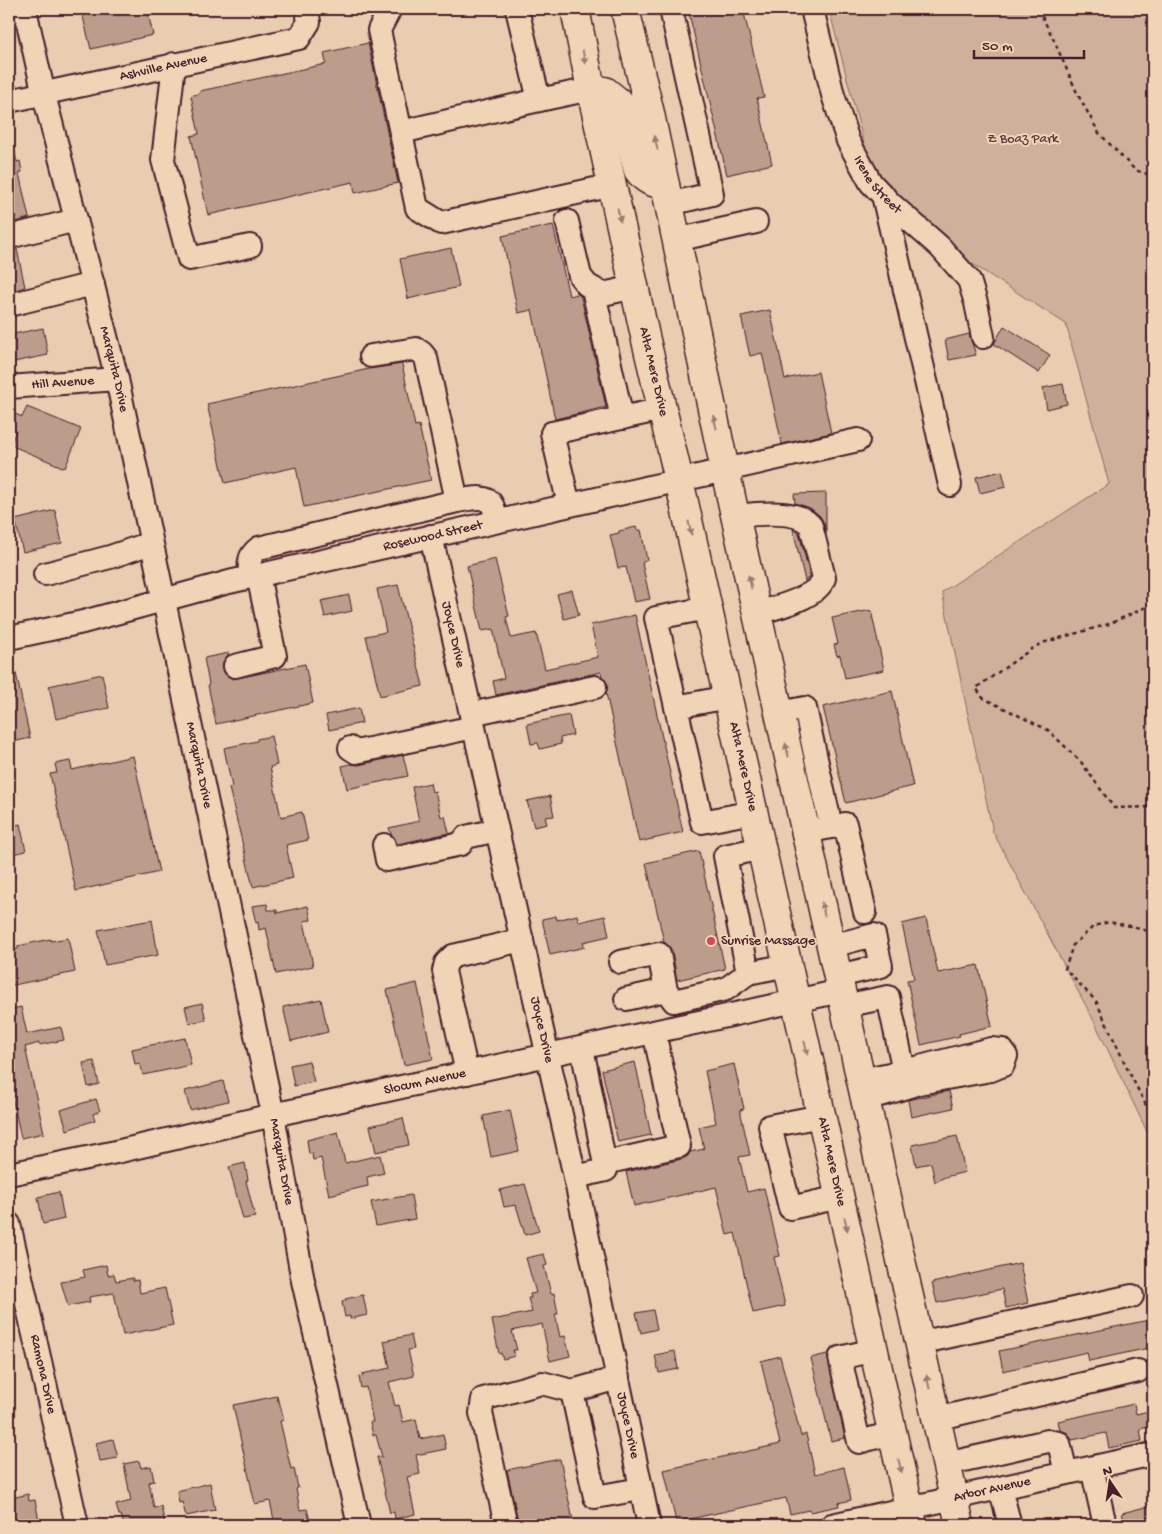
<svg xmlns="http://www.w3.org/2000/svg" width="1162" height="1534" font-family="'Gochi Hand',sans-serif">
<style>
.green{fill:#ceb09b;stroke:#8c6863}
.building{fill:#bc9c8b;stroke:#4a1f2b}
.lines{fill:none;stroke-linecap:round;stroke-linejoin:round}
.minor-casing{stroke:#4a1f2b;stroke-width:26}
.major-casing{stroke:#4a1f2b;stroke-width:31}
.path{stroke:#4a1f2b;stroke-width:2.5;stroke-dasharray:4 4;stroke-linecap:butt}
.minor{stroke:#efd4b6;stroke-width:22}
.major{stroke:#efd4b6;stroke-width:28}
.oneway{fill:#9c7a70}
.poi-dot{fill:#d1495b;stroke:#efd4b6;stroke-width:2}
.labels{text-anchor:middle;dominant-baseline:central;stroke-width:4;stroke-linejoin:round;paint-order:stroke}
.street-label{font-size:14px;fill:#4a1f2b;stroke:#efd4b6}
.park-label{font-size:14px;fill:#643c41;stroke:#efd4b6}
.poi-label{font-size:14px;fill:#4a1f2b;stroke:#efd4b6;text-anchor:start}
</style>
<rect width="100%" height="100%" fill="#e8cdb0"/>
<filter id="ink" filterUnits="userSpaceOnUse"><feTurbulence type="fractalNoise" baseFrequency=".02" numOctaves="2"/><feDisplacementMap in="SourceGraphic" scale="10" xChannelSelector="R" yChannelSelector="G"/><feConvolveMatrix kernelMatrix="1 2 1 2 8 2 1 2 1" color-interpolation-filters="sRGB"/></filter>
<g filter="url(#ink)">
<path class="green" d="M829,9h324v1135l-60,-125 -100,-187 -51,-240 167,-108 -43,-160 -120,-77 -69,-75 -12,-24z"/>
<path class="building" d="M81,9h66l6,26 -62,14z
M688,9h55l21,88 -7,1 15,66 -45,11z
M368,43l30,140 -43,10 -2,-11 -145,33 -17,-79 8,-2 -8,-38 9,-3v-2l126,-27 -2,-11z
M9,150h5l3,12 3,-1 2,11 -3,1 10,45 -20,6z
M553,225l16,71 9,-2 3,3 25,110 -51,12 -23,-109 -14,3 -16,-77z
M451,248l8,39 -51,12 -8,-40z
M17,249l8,38 -16,5v-42z
M770,310l15,69 33,-7 13,61 -49,11 -20,-91 -12,3 -9,-40z
M1004,326l46,29 -11,18 -45,-29z
M43,328l5,27 -39,8v-28z
M969,334l7,21 -27,5 -4,-20z
M402,364l13,62 4,-1 12,55 -127,27 -8,-40 -71,16 -18,-79 162,-35z
M1063,384l4,20 -20,5 -4,-21z
M27,407l54,22 -16,39 -55,-23 6,-14 -7,-4 4,-14 9,4z
M1002,471l4,16 -26,6 -4,-16z
M826,493v41l-2,-11 -4,-7 -10,-8 -15,-5 -1,-9z
M55,510l7,33 -39,9 -8,-32z
M636,527l1,3h4l6,30 -5,3 8,36 -16,3 -8,-35 -8,1 -8,-33 9,-2v-2z
M793,529l6,4 11,43 -5,5z
M495,559l14,57 -3,1 5,21 25,-5 9,36 53,-12 -7,-32 44,-10 48,217 -44,10 -33,-149 2,-9 -6,-7 -1,-5 -105,23 -3,-14 11,-3 -11,-49 -11,2 -15,-65z
M398,585l25,101 -43,10 -14,-60 20,-4 -9,-43z
M572,590l7,25 -15,4 -7,-25z
M349,595l3,16 -27,6 -4,-16z
M871,610l13,60 -39,8 -5,-23 -3,1 -3,-11 4,-1 -6,-26z
M229,653l-6,9 -1,7 4,6 7,4 72,-15 8,39 -97,21 -8,-39 1,-1 -5,-26z
M9,664h5l16,74 -21,5z
M102,674l7,34 -53,11 -7,-33z
M892,691l21,95 -67,17 -23,-96z
M359,708l3,15 -33,7 -3,-15z
M569,715l4,20 -13,3 1,6 -21,5 -2,-6 -7,1 -4,-20z
M271,736l6,29 -7,2 11,50 21,-5 6,28 -22,5 7,33 -40,9 -24,-99 3,-1 -8,-39 33,-7v-2z
M403,755l5,21 -61,13 -5,-23 9,-2 8,1z
M133,756l26,116 -83,19 -26,-117 7,-1 -2,-9 15,-3 2,9z
M430,783l2,9 3,-1 6,26 4,-1 4,17 -52,11 -3,-7 -3,-3 -2,-6 30,-7 -7,-34z
M550,796l4,20 -9,1 2,7 -13,3 -7,-26z
M20,824l6,27 -17,4v-28z
M699,851l26,118 -48,11 -5,-29 -3,-5 -5,-4 -18,-79z
M267,904l1,6h9v3l31,-7 3,14 -7,1 9,45 -37,8 -10,-46 -7,2 -1,-8 -2,1 -4,-17z
M577,915l2,7 26,-6 4,20 -26,6 2,5 -35,8 -8,-36 14,-3 1,4z
M926,918l12,55 40,-8 14,61 -33,8 1,2 -39,9 -14,-65 7,-1 -12,-55z
M152,920l6,35 -53,10 -7,-35z
M68,938l7,34 -66,14v-35l9,-2v-3l32,-7 1,2z
M417,983l16,76 -29,6 -17,-75z
M321,999l7,33 -37,9 -8,-34z
M202,1003l4,17 -17,3 -4,-16z
M21,1007l6,27 34,-7 3,13 -25,5v-2l-14,4 19,86 -23,5 -12,-56v-72z
M185,1038l6,27 -48,10 -3,-12 -5,1 -3,-15z
M94,1061l5,23 -11,3 -5,-24z
M309,1061l5,21 -20,4 -4,-21z
M635,1062l16,73 -33,7 -16,-72z
M734,1064l10,45 -4,1 10,45 -11,2 8,35 17,-4 16,68 -6,1 11,49 -32,7 -18,-80 -8,2 -11,-48 -82,19 -8,-34 56,-13 6,-3 2,-4 14,-3 -5,-22 17,-4 -11,-52z
M223,1081l5,20 -38,9 -5,-19z
M949,1091l4,17 -42,9 -3,-17z
M96,1099l4,12 -7,3 2,6 -28,10 -6,-20z
M510,1110l9,41 -28,6 -8,-41z
M403,1118l6,27 -33,7 -6,-26z
M338,1132l7,31 35,-8 4,18 -17,4 1,9 -39,9 -8,-37 -8,2 -1,-7 -3,1 -2,-14z
M957,1136l8,36 -20,5 -10,5 -4,-19 -15,3 -4,-21z
M245,1163l3,17 -2,1 9,36 -12,2 -14,-52z
M525,1184l14,47 -14,4 -9,-30 -12,2 -4,-17z
M59,1192l5,27 -21,5 -5,-27z
M411,1195l4,24 -39,7 -5,-24z
M544,1254l3,11 -3,1 7,28 3,-1 4,21h-3l5,23 5,-1 5,20 -20,5 -8,-37 -30,7 5,19h-4l2,6 -12,3 -2,-6 -2,1 -7,-34 40,-8 -4,-14h3l-1,-4 6,-1 -10,-35z
M1020,1263l8,40 -22,5 -4,-19 -65,14 -5,-20z
M106,1265l2,10 6,-1 2,7 17,-3v3l5,-1 2,13 25,-5 8,37 -50,10 -9,-42 -25,4 1,5 -22,4 -7,-24 24,-5 -2,-7z
M363,1295l4,20 -17,4v-3l-5,1 -3,-15 4,-1 -1,-2z
M653,1310l4,19 -16,4 -5,-20z
M1149,1320l4,27 -64,14 -2,-9 -84,19 -4,-20z
M411,1335l3,14 -6,1 6,26 -25,6 6,24 4,-1 4,17 13,-3 4,20 23,-5 3,15 -30,6 4,19 -13,3 8,37 -20,5 -1,-7 -4,1 -3,-13 -10,-43h5l-6,-22h-3l-3,-13h3l-7,-35 -5,1 -2,-11 4,-1 -1,-2 28,-6 -6,-27z
M675,1351l3,18 -19,4 -4,-18z
M827,1354l18,84 -14,3 -20,-83z
M780,1356l21,80 5,-2 9,40 29,-7 7,33 -13,3 1,3 -29,6 -1,-2 -19,4 -4,-16 -110,24 -12,-52 116,-26 -19,-83z
M277,1396l1,5h1l5,19 -4,1 11,48 3,-1 4,20 -2,1 4,21 7,-1 4,16h-16l-1,-2 -19,2 -5,-24 -15,3 -22,-99z
M1134,1404l2,10 17,-4v16l-13,3 2,12 -33,7 -3,-15 -34,7 -4,-7 -8,-3 -2,-9z
M113,1439l5,19 -18,3 -4,-18z
M560,1459l14,66h-55l-12,-55z
M139,1461l2,7 10,-2 3,15 -5,1 5,26 7,-2 4,19h-41l-3,-10h-2l-3,-10 15,-4 -7,-37z
M210,1483l5,27 -29,6 -4,-14 -3,1 -2,-12z
M28,1494l1,7 6,-1 4,21 -17,4h-11l-2,-13 6,-1 -3,-13z
M1153,1505v20h-28l-3,-12z"/>
<g class="lines">
<defs>
<g id="minor">
<path id="s1" d="M25,9l19,86 73,284 156,736 30,166 56,244"/>
<path d="M390,9l-11,21 38,178 24,15 172,-38"/>
<path d="M517,9l22,91 52,-11"/>
<path id="s2" d="M812,9l21,86 15,46 23,42 20,21 49,43 29,33 7,23 7,34"/>
<path d="M174,64l-11,96 26,99 61,-13"/>
<path id="s3" d="M9,101l290,-63 10,-16 -2,-13"/>
<path d="M401,132l138,-32"/>
<path d="M883,195l67,290"/>
<path d="M669,204l43,-10 -41,-185"/>
<path d="M567,221l13,55 7,9 16,9 32,-7"/>
<path d="M9,237l67,-17"/>
<path d="M676,240l80,-18"/>
<path d="M593,289l29,129"/>
<path d="M9,305l84,-21"/>
<path d="M371,356l45,-7 6,4 4,5 31,143"/>
<path id="s4" d="M9,387l108,-8"/>
<path d="M569,505l-17,-72 111,-24"/>
<path d="M735,516c20,-2 63,-8 76,10l13,52c-6,20 -49,30 -67,35"/>
<path id="s5" d="M431,536l144,641 74,348"/>
<path d="M45,574l65,-17 41,-14"/>
<path d="M252,577c-4,-13 -4,-21 7,-29l198,-47c10,-1 29,-8 35,4 3,4 3,11 4,16"/>
<path d="M708,608l-52,10 46,204 51,-10"/>
<path id="s6" d="M9,638l74,-16 146,-40 629,-142"/>
<path d="M235,666l40,-10 -17,-81"/>
<path d="M676,707l52,-10"/>
<path d="M779,713l26,-5 26,119"/>
<path d="M471,714l124,-27"/>
<path d="M350,748l6,4 118,-25"/>
<path d="M821,829l24,-5 20,88"/>
<path d="M384,845l3,15 69,-15 5,-1 5,-7 31,-7"/>
<path d="M762,848l-37,8 23,117 40,-8"/>
<path d="M831,946l43,-11 7,31 -43,10"/>
<path d="M620,962l39,-8 7,36 8,11 52,-12 22,-16"/>
<path d="M626,999l40,-9"/>
<path d="M844,1006l44,-9 16,74 -43,9"/>
<path d="M467,1073l-23,-102 2,-8 7,-7 69,-16"/>
<path d="M865,1098l19,-4 35,-11 72,-13 12,-5 3,-9 -4,-6 -11,-1 -87,22"/>
<path d="M821,1116l-51,10 20,82 50,-11"/>
<path d="M605,1163l74,-17 -25,-114"/>
<path id="s7" d="M9,1174l107,-22 157,-37 568,-124"/>
<path d="M575,1177l31,-7 -24,-122"/>
<path id="s8" d="M9,1224l68,301"/>
<path d="M919,1343l213,-47"/>
<path d="M874,1350l-34,8 19,84 33,-9"/>
<path d="M618,1378l-46,13 23,106 46,-8"/>
<path d="M936,1419l202,-48"/>
<path d="M946,1464l102,-23 11,2 7,30"/>
<path d="M1092,1468l13,57"/>
<path d="M1000,1488l10,37"/>
<path d="M506,1525l-25,-112 2,-14 59,-16 30,8"/>
<path id="s9" d="M832,1525l321,-71"/>
</g>
<g id="major">
<path id="s10" d="M575,9l16,80 54,247 34,144 234,1045"/>
<path d="M625,9l24,100 76,361 235,1055"/>
<path d="M591,89l14,2 15,12 18,67c7,10 14,13 27,15"/>
</g>
</defs>
<use href="#minor" class="minor-casing"/>
<use href="#major" class="major-casing"/>
<path class="path" d="M1038,9l14,27 26,59 21,38 36,37 18,6
M1153,604l-44,20 -67,19 -12,7 -54,38 7,10 65,32 33,32 33,46 39,-1
M1153,935l-12,-7 -32,-6 -15,4 -21,19 -8,24 31,32 31,67 26,51"/>
<use href="#minor" class="minor"/>
<use href="#major" class="major"/>
</g>
<defs><path id="oneway-solid" d="M-6-.8H1V-3.2L6.5 0L1 3.2V.8H-6Z" transform="scale(1.25)"/></defs>
<g class="oneway">
<use href="#oneway-solid" transform="translate(584 57) rotate(79)"/>
<use href="#oneway-solid" transform="translate(656 143) rotate(-102)"/>
<use href="#oneway-solid" transform="translate(619 215) rotate(78)"/>
<use href="#oneway-solid" transform="translate(715 422) rotate(-102)"/>
<use href="#oneway-solid" transform="translate(690 528) rotate(77)"/>
<use href="#oneway-solid" transform="translate(750 582) rotate(-103)"/>
<use href="#oneway-solid" transform="translate(787 750) rotate(-103)"/>
<use href="#oneway-solid" transform="translate(823 909) rotate(-102)"/>
<use href="#oneway-solid" transform="translate(806 1048) rotate(77)"/>
<use href="#oneway-solid" transform="translate(846 1224) rotate(77)"/>
<use href="#oneway-solid" transform="translate(928 1382) rotate(-103)"/>
<use href="#oneway-solid" transform="translate(900 1466) rotate(77)"/>
</g>
</g>
<circle class="poi-dot" cx="711" cy="941" r="5"/>
<g class="labels">
<g class="street-label">
<text stroke="none"><textPath href="#s3" startOffset="158">Ashville Avenue</textPath></text>
<text stroke="none"><textPath href="#s2" startOffset="190">Irene Street</textPath></text>
<text stroke="none"><textPath href="#s1" startOffset="371">Marquita Drive</textPath></text>
<text stroke="none"><textPath href="#s10" startOffset="371">Alta Mere Drive</textPath></text>
<text stroke="none"><textPath href="#s4" startOffset="54">Hill Avenue</textPath></text>
<text stroke="none"><textPath href="#s6" startOffset="436">Rosewood Street</textPath></text>
<text stroke="none"><textPath href="#s5" startOffset="101">Joyce Drive</textPath></text>
<text stroke="none"><textPath href="#s1" startOffset="776">Marquita Drive</textPath></text>
<text stroke="none"><textPath href="#s10" startOffset="776">Alta Mere Drive</textPath></text>
<text stroke="none"><textPath href="#s5" startOffset="506">Joyce Drive</textPath></text>
<text stroke="none"><textPath href="#s7" startOffset="426">Slocum Avenue</textPath></text>
<text stroke="none"><textPath href="#s1" startOffset="1181">Marquita Drive</textPath></text>
<text stroke="none"><textPath href="#s10" startOffset="1181">Alta Mere Drive</textPath></text>
<text stroke="none"><textPath href="#s8" startOffset="154">Ramona Drive</textPath></text>
<text stroke="none"><textPath href="#s5" startOffset="911">Joyce Drive</textPath></text>
<text stroke="none"><textPath href="#s9" startOffset="164">Arbor Avenue</textPath></text>
</g>
<g class="park-label">
<text x="1023" y="139">Z Boaz Park</text>
</g>
<g class="poi-label">
<text x="721" y="941">Sunrise Massage</text>
</g>
</g>
<rect width="1162" height="1534" fill="none" stroke="#efd4b6" stroke-width="30"/>
<rect x="15" y="15" width="1132" height="1504" fill="none" stroke="#4a1f2b" stroke-width="2" filter="url(#ink)"/>
<g transform="translate(1110 1482) rotate(347)" stroke="#efd4b6" stroke-width="4" paint-order="stroke">
<path d="M0-4L9 19L0 12L-9 19Z" fill="#4a1f2b"/>
<text y="-8" font-size="14" font-weight="bold" text-anchor="middle" fill="#4a1f2b">N</text>
</g>
<path d="M974 50v8h110v-8" fill="none" stroke="#4a1f2b" stroke-width="2.5"/>
<text x="982" y="50" font-size="15" fill="#4a1f2b" stroke="#efd4b6" stroke-width="4" paint-order="stroke">50 m</text>
</svg>
